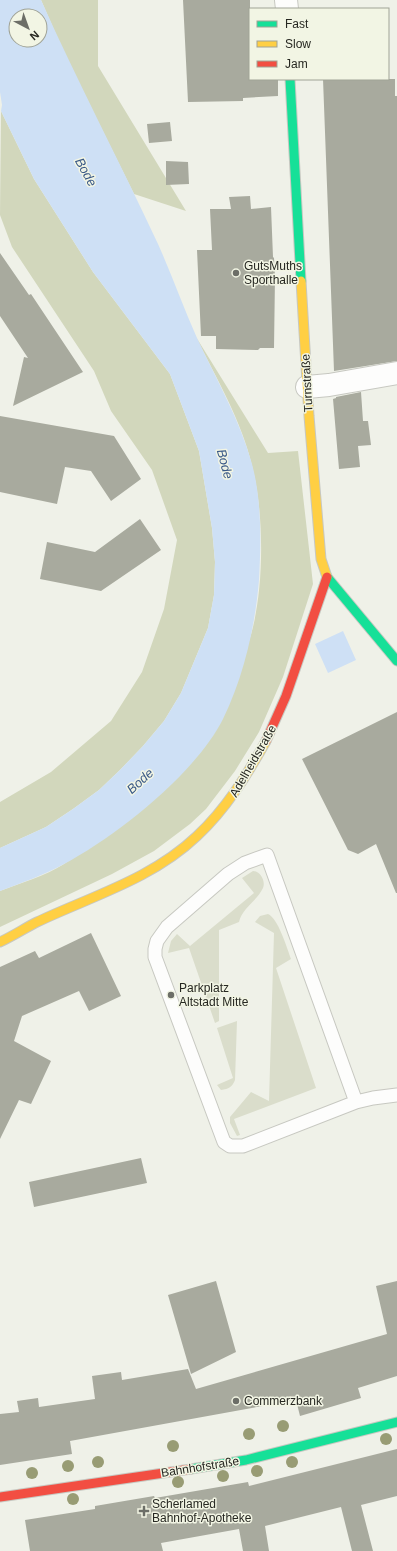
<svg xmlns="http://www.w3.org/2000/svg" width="397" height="1551" font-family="Arial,sans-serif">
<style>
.green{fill:#daddcb}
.forest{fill:#d2d7bc}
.water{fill:#cee0f5;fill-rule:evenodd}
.building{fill:#a8aa9e}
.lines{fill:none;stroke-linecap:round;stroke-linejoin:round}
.lane-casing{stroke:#c7c8c1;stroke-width:15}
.street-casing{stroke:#c7c8c1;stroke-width:24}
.fast-casing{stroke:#c7c8c1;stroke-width:11}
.slow-casing{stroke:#c7c8c1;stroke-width:11}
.jam-casing{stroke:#c7c8c1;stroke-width:11}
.lane{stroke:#fdfdfc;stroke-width:13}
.street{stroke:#fdfdfc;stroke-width:22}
.fast{stroke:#16e098;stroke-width:9}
.slow{stroke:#ffcf43;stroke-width:9}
.jam{stroke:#f24e42;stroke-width:9}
.tree{fill:#989c74}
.poi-dot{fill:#6c6e67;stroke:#f2f5e4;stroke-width:1.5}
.labels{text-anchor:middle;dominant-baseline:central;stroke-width:3;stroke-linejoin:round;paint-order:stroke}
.poi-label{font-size:12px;fill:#262721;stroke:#f2f5e4;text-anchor:start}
.street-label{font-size:12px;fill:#262721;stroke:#f2f5e4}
.water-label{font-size:13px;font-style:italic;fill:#385886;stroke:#f2f5e4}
</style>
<rect width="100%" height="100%" fill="#eff1e8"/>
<path class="green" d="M253,871c7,0 13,10 10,17 -6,13 -21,20 -24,34l-20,8v91l-4,2 -26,-75 -21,5 3,-12 6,-7 13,12 64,-53 -12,-15z
M268,914c10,4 19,34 23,45l-15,9 40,120 -82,31 6,16 -3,1 -7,-13v-6l21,-25 18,9 5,-168 -19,-11 5,-6z
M237,1021l-2,59c-3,7 -6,9 -14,10l-4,-5 16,-7 -16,-50z"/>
<path class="forest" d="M41,0h57v66l88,145 -52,-17 -69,-139z
M1,111l33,68 59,93 77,102 29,77 13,77 3,34 -1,33 -6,33 -27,65 -17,28 -21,25 -23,24 -21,20 -26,19 -27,18 -46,21v-46l51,-30 60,-51 31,-49 22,-63 13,-69 -25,-70 -41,-59 -17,-40 -82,-124 -12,-32z
M196,337l72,116 30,-2 15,133 -30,93 -24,55 -24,39 -29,38 -16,15 -36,27 -42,23 -112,53v-36c21,-8 45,-15 64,-27 14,-9 28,-20 42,-30 40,-29 80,-58 107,-100 12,-18 17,-38 24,-57 5,-17 12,-33 16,-50 11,-46 11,-114 -1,-161 -10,-45 -36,-88 -56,-129z"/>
<path class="water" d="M0,0h41c37,83 79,162 117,244 14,31 25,63 39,94 19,41 43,82 55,126 10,37 9,79 7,116 -4,47 -15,96 -36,139 -27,54 -106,117 -159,145 -20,11 -43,19 -64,27v-43l46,-21 27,-18 26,-19 21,-20 23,-24 21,-25 17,-28 27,-65 6,-33 1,-33 -3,-34 -13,-77 -29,-77 -77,-102 -59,-93 -33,-68 1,-6 -2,-13zM16,16h24v24h-24z
M343,631l13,29 -28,13 -13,-29z"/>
<path class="building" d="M183,0h67v79h28v17l-35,2v3l-55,1z
M323,79h72v17h2v265l-63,10z
M170,122l2,19 -23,2 -2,-19z
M166,161l22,1 1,22 -23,1z
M250,196l1,13 20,-2 2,50 1,1 1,19 -1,71h-14l-2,2 -42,-1v-13h-15l-4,-86h15l-2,-41h21l-2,-12z
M0,253l29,42 2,-1 52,78 -70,34 11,-49 4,1 -28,-42z
M361,392l2,29h5l3,24 -13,1 2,21 -21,2 -6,-70 3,-1v-1z
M0,416l114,20 27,43 -30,22 -20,-30 -26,-4 -8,37 -57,-12z
M140,519l21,31 -60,41 -61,-12 7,-37 48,10z
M397,712v181h-1l-20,-49 -18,10 -10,-4 -46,-91z
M91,933l30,63 -32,15 -10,-20 -57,25 -8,25 37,20 -20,43 -12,-4 -19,39v-172l35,-16 4,7z
M141,1158l6,25 -113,24 -5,-25z
M216,1281l20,71 -45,22 -23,-79z
M397,1281v95l-39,12 3,10 -61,18 -4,-16 -226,41 2,13 -72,11v-51l19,-2 -2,-11 21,-3 1,9 56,-8 -3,-23 29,-4 1,8 66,-11 8,20 191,-55 -11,-48z
M397,1449v47l-36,9 12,46h-21l-11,-44 -76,19 4,25h-26l-4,-22 -78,14 2,8h-133l-5,-31 70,-11v-3l59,-10 1,2 93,-16 1,4z"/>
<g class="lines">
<defs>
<path id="lane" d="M356,1102l-89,-247 -22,8 -17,11 -61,53 -10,14 -2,8v8l69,185 6,4h13l113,-44 17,-4 24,-3"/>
<path id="street" d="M286,0l1,9
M307,387l22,-2 68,-12"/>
<path id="fast" d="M290,79l11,202
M327,577l70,84
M191,1469l55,-9 151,-38"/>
<path id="slow" d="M301,281l8,135 12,143 6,18
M0,942c13,-6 25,-14 37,-20 55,-26 115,-43 160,-86 29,-27 50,-61 69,-95"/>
<path id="jam" d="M266,741l20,-45 41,-119
M0,1497l191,-28"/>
</defs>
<use href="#lane" class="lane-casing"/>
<use href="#street" class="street-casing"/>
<use href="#fast" class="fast-casing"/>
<use href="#slow" class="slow-casing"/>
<use href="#jam" class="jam-casing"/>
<use href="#lane" class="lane"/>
<use href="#street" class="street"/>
<use href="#fast" class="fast"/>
<use href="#slow" class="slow"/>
<use href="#jam" class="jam"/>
</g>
<g class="tree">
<circle cx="283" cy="1426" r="6"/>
<circle cx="249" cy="1434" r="6"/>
<circle cx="386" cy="1439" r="6"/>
<circle cx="173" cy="1446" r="6"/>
<circle cx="98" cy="1462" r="6"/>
<circle cx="292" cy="1462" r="6"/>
<circle cx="68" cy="1466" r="6"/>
<circle cx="257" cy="1471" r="6"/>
<circle cx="32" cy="1473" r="6"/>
<circle cx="223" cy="1476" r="6"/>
<circle cx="178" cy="1482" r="6"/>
<circle cx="73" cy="1499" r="6"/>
</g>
<g class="poi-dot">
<circle cx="236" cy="273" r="4"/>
<circle cx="171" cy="995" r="4"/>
<circle cx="236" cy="1401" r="4"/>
<path d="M142 1505h4v4h4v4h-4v4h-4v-4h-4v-4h4z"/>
</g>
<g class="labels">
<g class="poi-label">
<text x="244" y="266">GutsMuths<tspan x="244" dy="14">Sporthalle</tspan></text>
<text x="179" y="988">Parkplatz<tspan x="179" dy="14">Altstadt Mitte</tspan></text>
<text x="244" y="1401">Commerzbank</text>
<text x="152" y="1504">Scherlamed<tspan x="152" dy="14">Bahnhof-Apotheke</tspan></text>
</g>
<g class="street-label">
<text transform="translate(307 383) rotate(-93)">Turnstraße</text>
<text transform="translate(253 761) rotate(-60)">Adelheidstraße</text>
<text transform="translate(200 1467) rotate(-9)">Bahnhofstraße</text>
</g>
<g class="water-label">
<text transform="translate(86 172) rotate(61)">Bode</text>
<text transform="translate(225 464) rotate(75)">Bode</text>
<text transform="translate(140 781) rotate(-42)">Bode</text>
</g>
</g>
<rect x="249" y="8" width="140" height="72" fill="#f2f5e4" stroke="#a0a396"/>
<rect x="257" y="21" width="20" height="6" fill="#16e098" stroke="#a0a396"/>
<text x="285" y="28" font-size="12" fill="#262721">Fast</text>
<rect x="257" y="41" width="20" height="6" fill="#ffcf43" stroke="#a0a396"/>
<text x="285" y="48" font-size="12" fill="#262721">Slow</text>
<rect x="257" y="61" width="20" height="6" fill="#f24e42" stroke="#a0a396"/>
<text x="285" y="68" font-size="12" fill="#262721">Jam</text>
<g transform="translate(28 28) rotate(139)"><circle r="19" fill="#f2f5e4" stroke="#a0a396"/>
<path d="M0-3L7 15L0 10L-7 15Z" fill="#6c6e67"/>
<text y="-6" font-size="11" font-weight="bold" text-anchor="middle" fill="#262721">N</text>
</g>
</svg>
